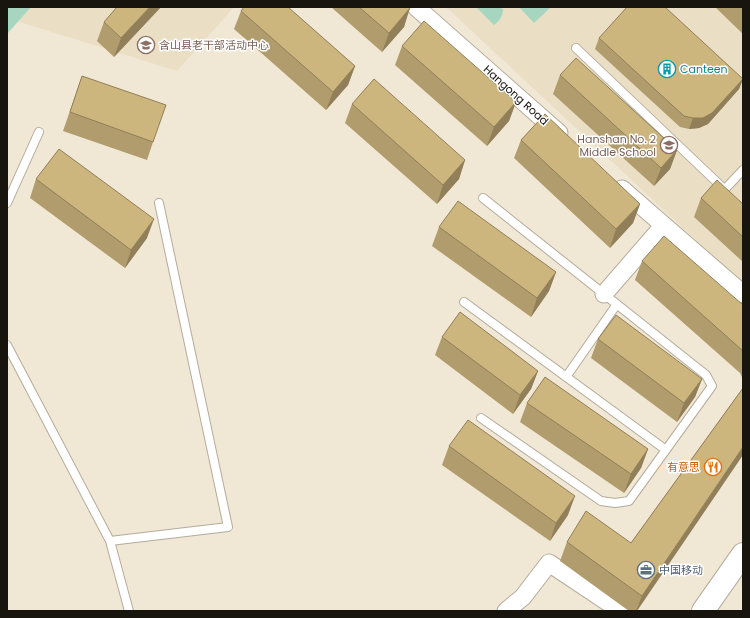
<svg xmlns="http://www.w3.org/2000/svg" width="750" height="618" font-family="Poppins,'Noto Sans SC',sans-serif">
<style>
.built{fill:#eadfc5}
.green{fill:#a6d6bf}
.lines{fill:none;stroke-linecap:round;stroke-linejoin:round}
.lane-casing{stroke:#b4ac9b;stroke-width:10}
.street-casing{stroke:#b4ac9b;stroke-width:19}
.secondary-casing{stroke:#b4ac9b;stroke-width:24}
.lane{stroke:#fff;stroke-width:8}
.street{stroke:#fff;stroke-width:17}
.secondary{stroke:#fff;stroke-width:22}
.wall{fill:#b09c6c}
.shaded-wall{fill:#907f58}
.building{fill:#cdb57e;stroke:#907f58}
.labels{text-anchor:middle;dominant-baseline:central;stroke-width:3;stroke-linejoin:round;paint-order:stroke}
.education-label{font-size:11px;fill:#785e54;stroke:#fff;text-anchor:start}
.culture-label{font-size:11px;fill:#0d838f;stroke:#fff;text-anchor:start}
.street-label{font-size:11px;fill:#18150e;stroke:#fff}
.food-label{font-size:11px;fill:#c56008;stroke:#fff;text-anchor:end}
.service-label{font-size:11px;fill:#4e5e75;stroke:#fff;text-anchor:start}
</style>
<rect width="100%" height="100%" fill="#f0e7d5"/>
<path class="built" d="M7,7h227l-57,64 -170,-53z
M446,7h297v277z"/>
<path class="green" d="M7,7h24l-24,27z
M476,7h22l5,2c0,7 -3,11 -9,16z
M519,7h32l-17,16z"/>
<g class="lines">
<defs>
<path id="lane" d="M576,48l147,140
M725,189l18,-19
M7,203l32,-71
M464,302l202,148
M7,345l103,196 19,70
M566,377l51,-73
M481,418l120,83 14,2 14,-2 83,-115 -6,-11 -223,-177
M110,541l118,-14 -69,-324"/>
<path id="street" d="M416,7l143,126
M622,189l121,105
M604,294l59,-68
M506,611l17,-14 26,-34 72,48"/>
<path id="secondary" d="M703,611l40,-57"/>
</defs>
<use href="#lane" class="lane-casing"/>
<use href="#street" class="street-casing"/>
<use href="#secondary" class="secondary-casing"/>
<use href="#lane" class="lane"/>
<use href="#street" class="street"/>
<use href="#secondary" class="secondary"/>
</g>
<path class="wall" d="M117,7h44l-47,50 -17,-16 7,-19z
M331,7h78l-5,20 -22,25z
M715,7h28v27z
M241,11l114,55 -7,19 -22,25 -92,-81z
M599,38l144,41 -4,10 -31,35 -9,4 -10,1 -9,-2 -85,-78z
M402,46l114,56 -7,19 -22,25 -92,-81z
M560,75l117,75 -7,19 -16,17 -101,-92z
M82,76l71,66 -6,18 -84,-29z
M352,104l113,56 -6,19 -22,25 -92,-81z
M521,140l119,64 -7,19 -23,25 -96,-90z
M36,179l111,59 -22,30 -95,-70z
M701,198l42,6v58l-49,-45z
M439,227l117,45 -7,19 -18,26 -99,-71z
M642,261l101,44v74l-3,-6 -105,-93z
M442,337l96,34 -7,18 -18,25 -78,-59z
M598,339l104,40 -7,18 -18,25 -86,-64z
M743,388l-106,223h-8l-69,-50 7,-19 64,1z
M527,403l121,46 -7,19 -17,25 -104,-71z
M449,446l119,69 -18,26 -108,-76z"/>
<path class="shaded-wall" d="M150,7h11l-47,50 7,-19z
M410,8l-6,19 -22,25 7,-19z
M355,66l-7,19 -22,25 7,-18z
M743,79l-4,10 -31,35 -9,4 -10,1 4,-11z
M516,102l-7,19 -22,25 7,-19z
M677,150l-7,19 -16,17 7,-18z
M465,160l-6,19 -22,25 6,-19z
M640,204l-7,19 -23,25 6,-19z
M154,219l-7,19 -22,30 6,-18z
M556,272l-7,19 -18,26 6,-19z
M538,371l-7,18 -18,25 7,-19z
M702,379l-7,18 -18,25 7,-19z
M743,447v8l-106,156h-1l6,-15z
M648,449l-7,19 -17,25 7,-19z
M575,496l-7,19 -18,26 6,-18z"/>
<path class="building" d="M117,7h33l-29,31 -17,-16z
M244,7h44l67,59 -22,26 -92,-81z
M359,7h50l1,1 -21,25z
M627,7h38l78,72 -31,34 -9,5h-10l-9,-2 -85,-78z
M424,21l92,81 -22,25 -92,-81z
M576,58l101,92 -16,18 -101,-93z
M82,76l84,29 -13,37 -83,-30z
M374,79l91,81 -22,25 -91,-81z
M545,114l95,90 -24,25 -95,-89z
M59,149l95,70 -23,31 -95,-71z
M717,180l26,24v33l-42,-39z
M458,201l98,71 -19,26 -98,-71z
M664,236l79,69v46l-101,-90z
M460,312l78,59 -18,24 -78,-58z
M616,315l86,64 -18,24 -86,-64z
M545,377l103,72 -17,25 -104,-71z
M743,388v59l-101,149 -75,-54 19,-31 45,32z
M468,420l107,76 -19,27 -107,-77z"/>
<defs>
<symbol id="university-ring" viewBox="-11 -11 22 22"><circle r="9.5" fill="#fff" stroke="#8d6e63" stroke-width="1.5"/><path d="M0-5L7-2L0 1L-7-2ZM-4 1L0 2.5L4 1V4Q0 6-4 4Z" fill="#8d6e63"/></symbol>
<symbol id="building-ring" viewBox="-11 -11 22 22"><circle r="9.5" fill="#fff" stroke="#0f9aa8" stroke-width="1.5"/><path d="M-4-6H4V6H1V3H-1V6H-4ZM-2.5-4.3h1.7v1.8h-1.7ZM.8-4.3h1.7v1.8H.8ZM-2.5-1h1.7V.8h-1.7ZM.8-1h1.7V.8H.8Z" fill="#0f9aa8"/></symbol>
<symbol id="school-ring" viewBox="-11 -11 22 22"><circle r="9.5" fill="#fff" stroke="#8d6e63" stroke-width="1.5"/><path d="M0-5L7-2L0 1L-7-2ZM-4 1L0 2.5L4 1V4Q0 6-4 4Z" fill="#8d6e63"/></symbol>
<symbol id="restaurant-ring" viewBox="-11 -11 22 22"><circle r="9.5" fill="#fff" stroke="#e8710a" stroke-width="1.5"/><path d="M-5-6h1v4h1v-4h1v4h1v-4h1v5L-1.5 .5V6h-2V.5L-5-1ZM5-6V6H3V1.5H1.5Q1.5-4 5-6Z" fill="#e8710a"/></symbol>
<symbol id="office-ring" viewBox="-11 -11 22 22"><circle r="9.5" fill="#fff" stroke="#5c6f8a" stroke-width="1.5"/><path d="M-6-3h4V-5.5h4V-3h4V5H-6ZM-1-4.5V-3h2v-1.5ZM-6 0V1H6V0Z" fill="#5c6f8a"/></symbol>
</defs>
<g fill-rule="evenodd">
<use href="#university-ring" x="136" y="35" width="20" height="20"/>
<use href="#building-ring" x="657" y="59" width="20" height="20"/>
<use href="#school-ring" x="659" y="135" width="20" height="20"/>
<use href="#restaurant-ring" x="703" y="457" width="20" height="20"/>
<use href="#office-ring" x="636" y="560" width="20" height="20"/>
</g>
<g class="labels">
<g class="education-label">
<text x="159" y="45">含山县老干部活动中心</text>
<text x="656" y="139" text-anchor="end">Hanshan No. 2<tspan x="656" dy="13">Middle School</tspan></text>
</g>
<g class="culture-label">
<text x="680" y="69">Canteen</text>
</g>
<g class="street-label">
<text transform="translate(516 95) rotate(42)">Hangong Road</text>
</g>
<g class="food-label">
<text x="700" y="467">有意思</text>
</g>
<g class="service-label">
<text x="659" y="570">中国移动</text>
</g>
</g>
<rect width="750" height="618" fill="none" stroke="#18150e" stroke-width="16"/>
</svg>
